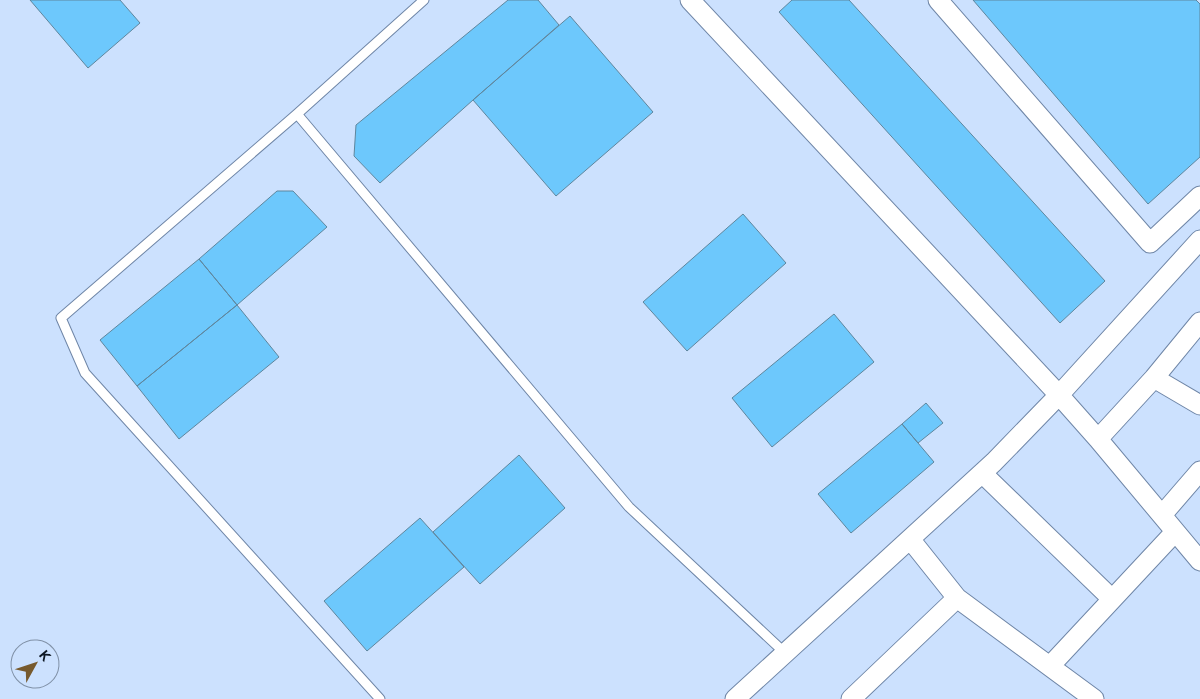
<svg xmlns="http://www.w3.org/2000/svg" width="1200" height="699" font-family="Figtree,sans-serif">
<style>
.building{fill:#6dc8fc;stroke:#5f869d}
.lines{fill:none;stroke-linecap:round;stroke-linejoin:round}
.lane-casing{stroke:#6f86a7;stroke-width:11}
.street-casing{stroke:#6f86a7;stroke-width:21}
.lane{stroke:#fff;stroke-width:9}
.street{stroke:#fff;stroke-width:19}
</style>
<rect width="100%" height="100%" fill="#cce1fe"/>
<path class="building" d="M30,0h90l20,23 -52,45z
M508,0h30l21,25 -86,75 -93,83 -26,-27 2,-31z
M792,0h57l256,281 -45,42 -281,-311z
M973,0h223l4,4v153l-52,47z
M570,16l83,96 -97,84 -83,-96z
M277,191h16l34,36 -90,78 -38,-46z
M743,214l43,49 -99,88 -44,-49z
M199,259l38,46 -100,81 -37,-46z
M237,305l42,52 -100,82 -42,-53z
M834,314l40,48 -102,85 -40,-49z
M926,403l17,20 -25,20 -16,-19z
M902,424l32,38 -83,71 -33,-39z
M519,455l46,53 -85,76 -47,-52z
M420,518l44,49 -97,84 -43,-50z"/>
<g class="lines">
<defs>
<path id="lane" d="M297,114l332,393 156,146
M380,699l-295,-326 -24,-55 236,-204 127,-114"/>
<path id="street" d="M690,0l369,395 141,-155
M938,0l212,243 50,-47
M1200,322l-46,56 -56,61 102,122
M1154,378l46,27
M982,473l130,126
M1162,515l38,-44
M910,539l47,59
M1050,666l125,-134
M735,699l259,-237 65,-67 39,44
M851,699l106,-101 137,101"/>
</defs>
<use href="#lane" class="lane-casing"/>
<use href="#street" class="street-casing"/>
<use href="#lane" class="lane"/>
<use href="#street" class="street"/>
</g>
<g transform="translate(35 664) rotate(50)"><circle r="24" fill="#cce1fe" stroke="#8091a7"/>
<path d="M0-4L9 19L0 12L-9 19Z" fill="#775a2e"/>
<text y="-8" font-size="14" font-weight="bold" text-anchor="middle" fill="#0e1824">K</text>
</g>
</svg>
